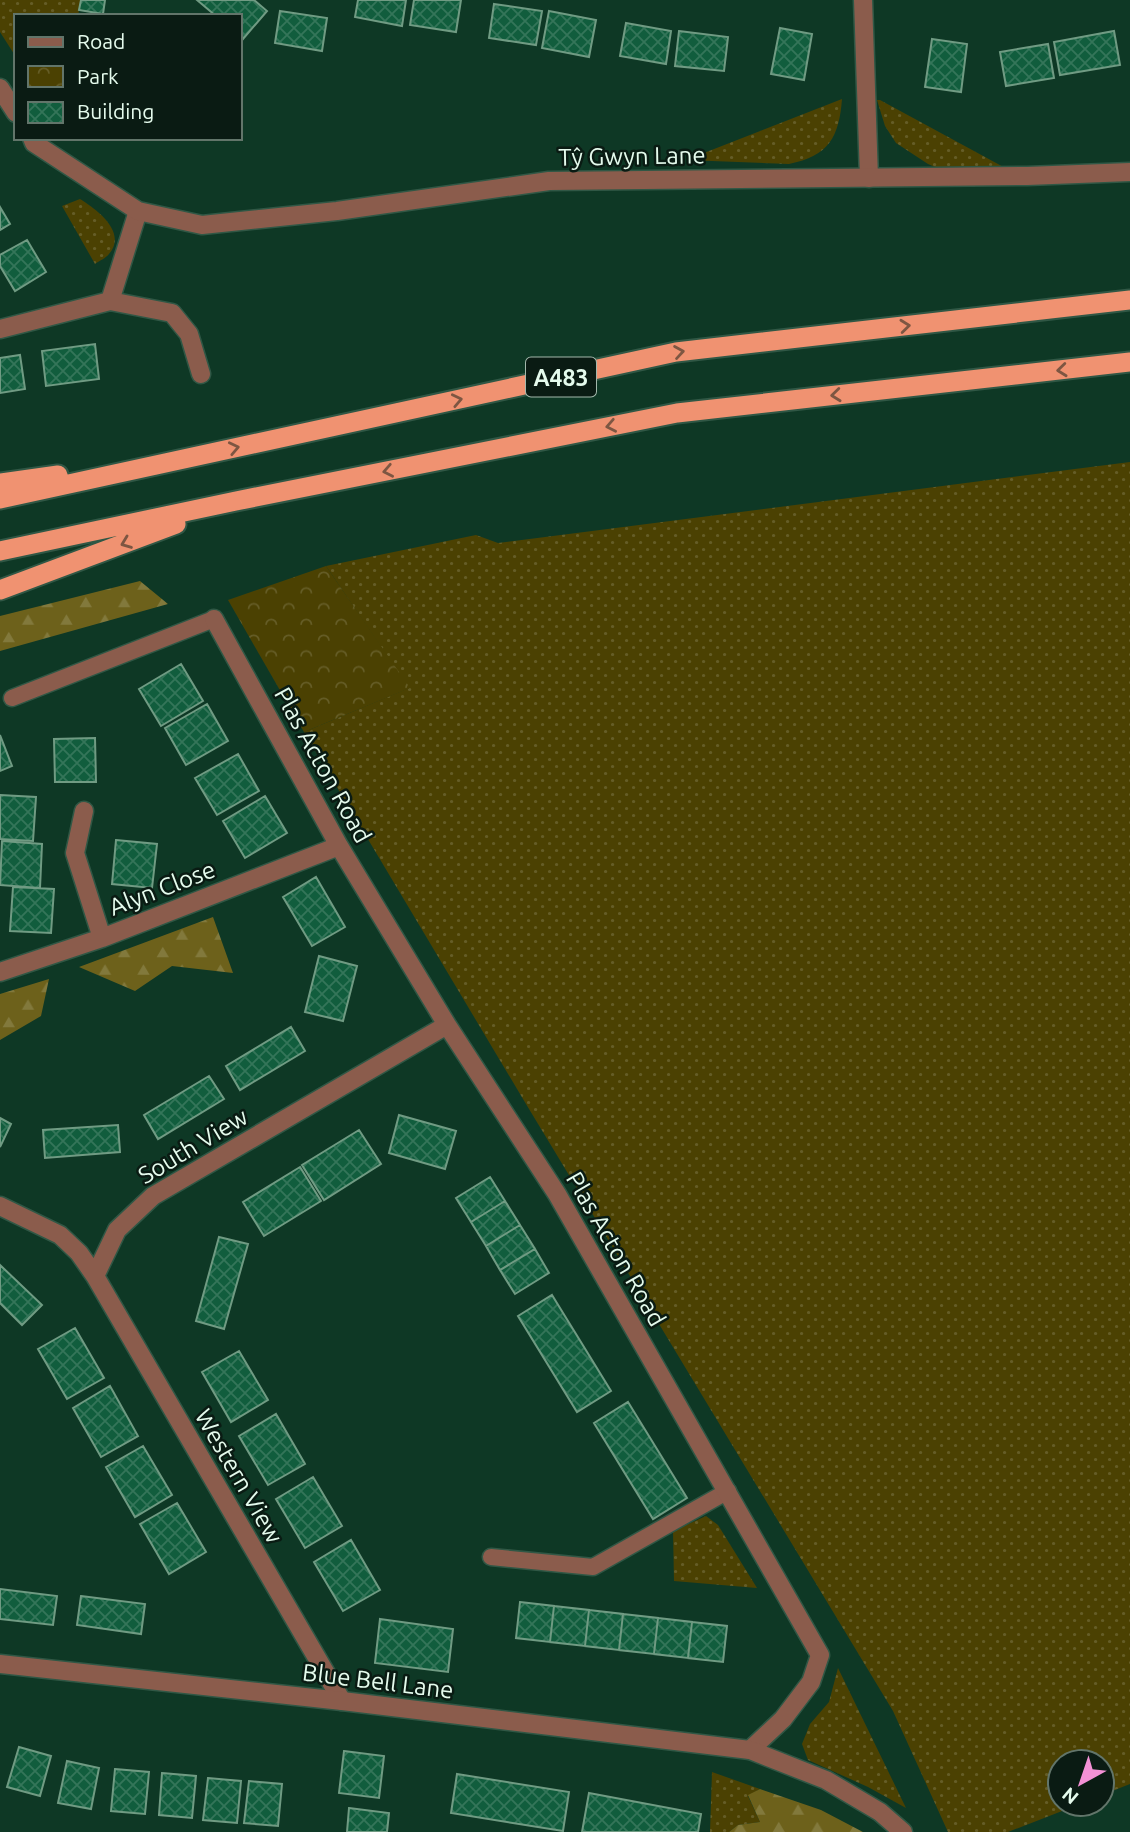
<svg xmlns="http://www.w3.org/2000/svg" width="1130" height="1832" font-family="Ubuntu,sans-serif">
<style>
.grass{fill:url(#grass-dots)}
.forest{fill:url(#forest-firs)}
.park{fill:url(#park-crowns)}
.building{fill:url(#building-cross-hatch);stroke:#709b83;stroke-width:2}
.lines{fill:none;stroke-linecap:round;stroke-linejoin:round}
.service-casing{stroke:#305745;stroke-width:19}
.minor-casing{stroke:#305745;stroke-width:21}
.tertiary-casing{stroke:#305745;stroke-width:21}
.trunk-casing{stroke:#305745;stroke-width:23}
.service{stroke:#8b5c4c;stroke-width:16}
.minor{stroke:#8b5c4c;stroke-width:18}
.tertiary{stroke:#8b5c4c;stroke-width:18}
.trunk{stroke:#f09271;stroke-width:19}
.oneway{stroke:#7d5642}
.labels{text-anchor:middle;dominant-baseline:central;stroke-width:5;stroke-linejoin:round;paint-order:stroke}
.shield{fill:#0a1b13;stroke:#a3b8ac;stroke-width:2}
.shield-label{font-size:23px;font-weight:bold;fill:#e5fbed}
.street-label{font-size:24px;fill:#e5fbed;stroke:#0a1b13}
</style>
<defs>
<pattern id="grass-dots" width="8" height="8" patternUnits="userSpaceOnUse" patternTransform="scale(1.75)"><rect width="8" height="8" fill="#4b4102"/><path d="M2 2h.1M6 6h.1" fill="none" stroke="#655d27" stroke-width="1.8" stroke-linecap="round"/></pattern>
<pattern id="forest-firs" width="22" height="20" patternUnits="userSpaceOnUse" patternTransform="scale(1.75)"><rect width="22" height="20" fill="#6d611b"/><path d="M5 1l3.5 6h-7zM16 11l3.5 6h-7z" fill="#82793c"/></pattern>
<pattern id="park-crowns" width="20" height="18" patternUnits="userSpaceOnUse" patternTransform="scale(1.75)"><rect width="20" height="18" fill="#4b4102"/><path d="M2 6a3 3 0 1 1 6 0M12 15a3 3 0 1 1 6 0" fill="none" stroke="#655d27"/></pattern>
<pattern id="building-cross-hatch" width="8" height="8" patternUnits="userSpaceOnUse" patternTransform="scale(1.75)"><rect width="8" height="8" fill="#115d3d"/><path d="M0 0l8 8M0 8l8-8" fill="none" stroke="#347559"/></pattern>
</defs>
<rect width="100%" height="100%" fill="#0e3825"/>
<path class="grass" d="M0,0h81l-3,16h-62v41l-16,-25z
M842,99c-3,38 -13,57 -53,65l-103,-4z
M877,100h3l129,70h-67l-14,-6 -32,-21 -11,-17z
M80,199c16,10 48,33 29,55 -3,4 -10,7 -14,10l-33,-58z
M1130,462v1322l-28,11v-33h-42v42h20l-72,28h-60l-55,-121 -367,-607 -222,-372 105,-44 -83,-122 150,-31 22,8z
M706,1516l12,9 39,63 -83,-7 -1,-50z
M838,1668l68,140 -38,-21 -60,-27 -6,-16 8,-20 19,-22z
M712,1772l48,17 -12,7 12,26 -22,3 -9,7h-19z"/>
<path class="forest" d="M140,581l28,23 -168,47v-35z
M213,917l20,56 -61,-7 -37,25 -56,-24z
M49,979l-8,37 -41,24v-46z
M760,1789l61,21 42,22h-134l9,-7 22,-3 -12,-27z"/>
<path class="park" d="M326,566l84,122 -106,44 -76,-132z"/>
<path class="building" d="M81,0h24l-2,14 -24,-4z
M197,0h57l13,11 -24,28 -3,-3v-20h-24z
M358,0h48l-4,26 -47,-9z
M414,0h47l-5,32 -46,-7z
M494,4l48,7 -6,34 -47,-7z
M280,11l47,7 -5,33 -47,-8z
M549,11l47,9 -7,37 -47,-9z
M626,23l45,8 -5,33 -46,-8z
M780,28l32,6 -8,46 -33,-6z
M679,31l49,6 -4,34 -49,-5z
M1114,31l6,34 -60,10 -6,-33z
M932,39l35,5 -6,48 -36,-5z
M1048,44l6,34 -48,8 -6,-34z
M0,207l10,17 -10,6z
M27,240l19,32 -31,19 -15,-25v-11z
M95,344l4,35 -53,7 -4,-35z
M20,355l5,34 -25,4v-35z
M181,664l22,37 -42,25 -22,-37z
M207,704l21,37 -42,24 -21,-37z
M0,735l12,31 -12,5z
M95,738l1,44h-41l-1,-43z
M238,754l21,37 -42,24 -22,-37z
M0,795l36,2 -3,44 -33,-2z
M265,796l22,37 -42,25 -22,-37z
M116,840l41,4 -5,44 -40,-4z
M2,841l40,3 -2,44 -40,-3z
M316,877l29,50 -33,19 -29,-49z
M13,887l41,2 -3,44 -41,-2z
M319,956l38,10 -14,55 -38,-9z
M291,1027l14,24 -65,39 -14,-24z
M209,1076l15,23 -66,40 -14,-24z
M399,1115l57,16 -11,38 -56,-16z
M0,1118l11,6 -11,23z
M118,1125l2,27 -75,6 -2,-28z
M359,1130l22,34 -57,36 -22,-35z
M300,1167l21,34 -57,35 -21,-34z
M490,1177l15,24 -34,21 -15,-24z
M505,1201l15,24 -34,21 -15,-24z
M520,1225l15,24 -35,21 -14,-24z
M219,1237l29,7 -24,85 -28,-8z
M535,1249l14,24 -34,21 -15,-24z
M0,1265l42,40 -20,20 -22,-22z
M552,1295l59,96 -34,21 -59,-96z
M75,1328l29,50 -37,21 -29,-50z
M239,1351l29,49 -37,22 -29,-50z
M110,1386l28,50 -37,21 -28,-49z
M628,1402l59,96 -34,21 -59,-96z
M276,1414l29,50 -37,21 -29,-49z
M143,1446l29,49 -37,22 -29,-50z
M313,1477l29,49 -37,22 -29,-49z
M177,1503l29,49 -37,22 -29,-50z
M351,1540l29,50 -37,21 -29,-49z
M0,1589l57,7 -4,29 -53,-6z
M81,1596l64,8 -4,30 -64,-9z
M520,1602l34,4 -4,36 -34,-4z
M554,1606l35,4 -4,36 -35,-4z
M589,1610l34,4 -4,36 -34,-4z
M623,1614l35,4 -4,36 -35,-4z
M658,1618l34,4 -4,36 -34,-4z
M380,1619l73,10 -5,43 -73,-9z
M692,1622l35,4 -4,36 -35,-4z
M19,1747l32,9 -11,40 -33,-9z
M344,1751l40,5 -5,42 -40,-5z
M67,1761l32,7 -8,41 -33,-6z
M115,1769l34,3 -4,42 -34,-3z
M162,1773l34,3 -4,42 -33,-3z
M457,1774l112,18 -6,39 -112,-18z
M208,1778l33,3 -4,42 -34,-3z
M249,1781l33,3 -4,42 -34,-3z
M589,1793l112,21 -3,18h-116z
M349,1808l40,5 -2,19h-40z"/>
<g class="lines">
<defs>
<path id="service" d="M12,698l202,-79
M491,1557l102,10 135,-76"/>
<path id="minor" d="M863,0l6,178
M110,301l62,12 17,21 12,40
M0,329l110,-28 28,-90
M214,619l125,227 108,179 110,169 263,461 -9,27 -28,37 -33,31
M84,811l-9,42 27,85
M0,972l102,-34 237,-92
M0,1206l60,29 19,18 16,23 247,425
M95,1276l22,-46 36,-34 294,-171"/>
<path id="tertiary" d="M0,88l16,25
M32,138l2,5 104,68 64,14 135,-14 212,-30 478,-5 103,-4
M0,1664l342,37 408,49 76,30 54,32 23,20"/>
<path id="trunk" d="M0,483l58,-8
M0,499l676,-147 454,-52
M0,551l236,-50 441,-88 453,-51
M0,590l176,-66"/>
</defs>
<use href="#service" class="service-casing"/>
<use href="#minor" class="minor-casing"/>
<use href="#tertiary" class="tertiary-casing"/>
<use href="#trunk" class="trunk-casing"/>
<use href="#service" class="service"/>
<use href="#minor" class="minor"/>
<use href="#tertiary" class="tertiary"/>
<use href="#trunk" class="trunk"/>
</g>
<defs><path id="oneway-chevron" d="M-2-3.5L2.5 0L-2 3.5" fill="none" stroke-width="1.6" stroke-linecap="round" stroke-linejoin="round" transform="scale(1.75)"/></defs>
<g class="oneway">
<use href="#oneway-chevron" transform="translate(905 326) rotate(-6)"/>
<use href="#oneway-chevron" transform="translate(679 352) rotate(-9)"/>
<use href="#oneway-chevron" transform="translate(1062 370) rotate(174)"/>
<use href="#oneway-chevron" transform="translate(836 395) rotate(174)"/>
<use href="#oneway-chevron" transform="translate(457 400) rotate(-12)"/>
<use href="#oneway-chevron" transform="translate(611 426) rotate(169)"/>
<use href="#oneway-chevron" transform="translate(234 448) rotate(-12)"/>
<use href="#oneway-chevron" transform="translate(388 471) rotate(169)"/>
<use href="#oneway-chevron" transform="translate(126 543) rotate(159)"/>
</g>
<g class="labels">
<rect class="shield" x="526" y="357.5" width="70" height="39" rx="5"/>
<g class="shield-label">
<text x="561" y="377">A483</text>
</g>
<g class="street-label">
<text transform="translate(632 156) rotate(-1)">Tŷ Gwyn Lane</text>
<text transform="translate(323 765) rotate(61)">Plas Acton Road</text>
<text transform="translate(162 888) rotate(-21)">Alyn Close</text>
<text transform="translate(193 1146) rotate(-31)">South View</text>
<text transform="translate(616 1249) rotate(60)">Plas Acton Road</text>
<text transform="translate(239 1476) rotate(60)">Western View</text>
<text transform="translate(378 1681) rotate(7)">Blue Bell Lane</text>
</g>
</g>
<rect x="14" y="14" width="228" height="126" fill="#0a1b13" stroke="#62756a" stroke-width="2"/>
<rect x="28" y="37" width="35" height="10" fill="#8b5c4c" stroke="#62756a" stroke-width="2"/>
<text x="77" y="49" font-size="21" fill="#e5fbed">Road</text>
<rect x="28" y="66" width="35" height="21" fill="url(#park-crowns)" stroke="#62756a" stroke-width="2"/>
<text x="77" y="84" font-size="21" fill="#e5fbed">Park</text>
<rect x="28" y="102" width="35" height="21" fill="url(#building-cross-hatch)" stroke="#62756a" stroke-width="2"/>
<text x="77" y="119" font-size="21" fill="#e5fbed">Building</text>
<g transform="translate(1081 1783) rotate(220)"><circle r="33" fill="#0a1b13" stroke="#62756a" stroke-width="2"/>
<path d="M0-5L12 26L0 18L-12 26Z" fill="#f391d5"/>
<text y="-10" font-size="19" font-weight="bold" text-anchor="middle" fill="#e5fbed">N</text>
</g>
</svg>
